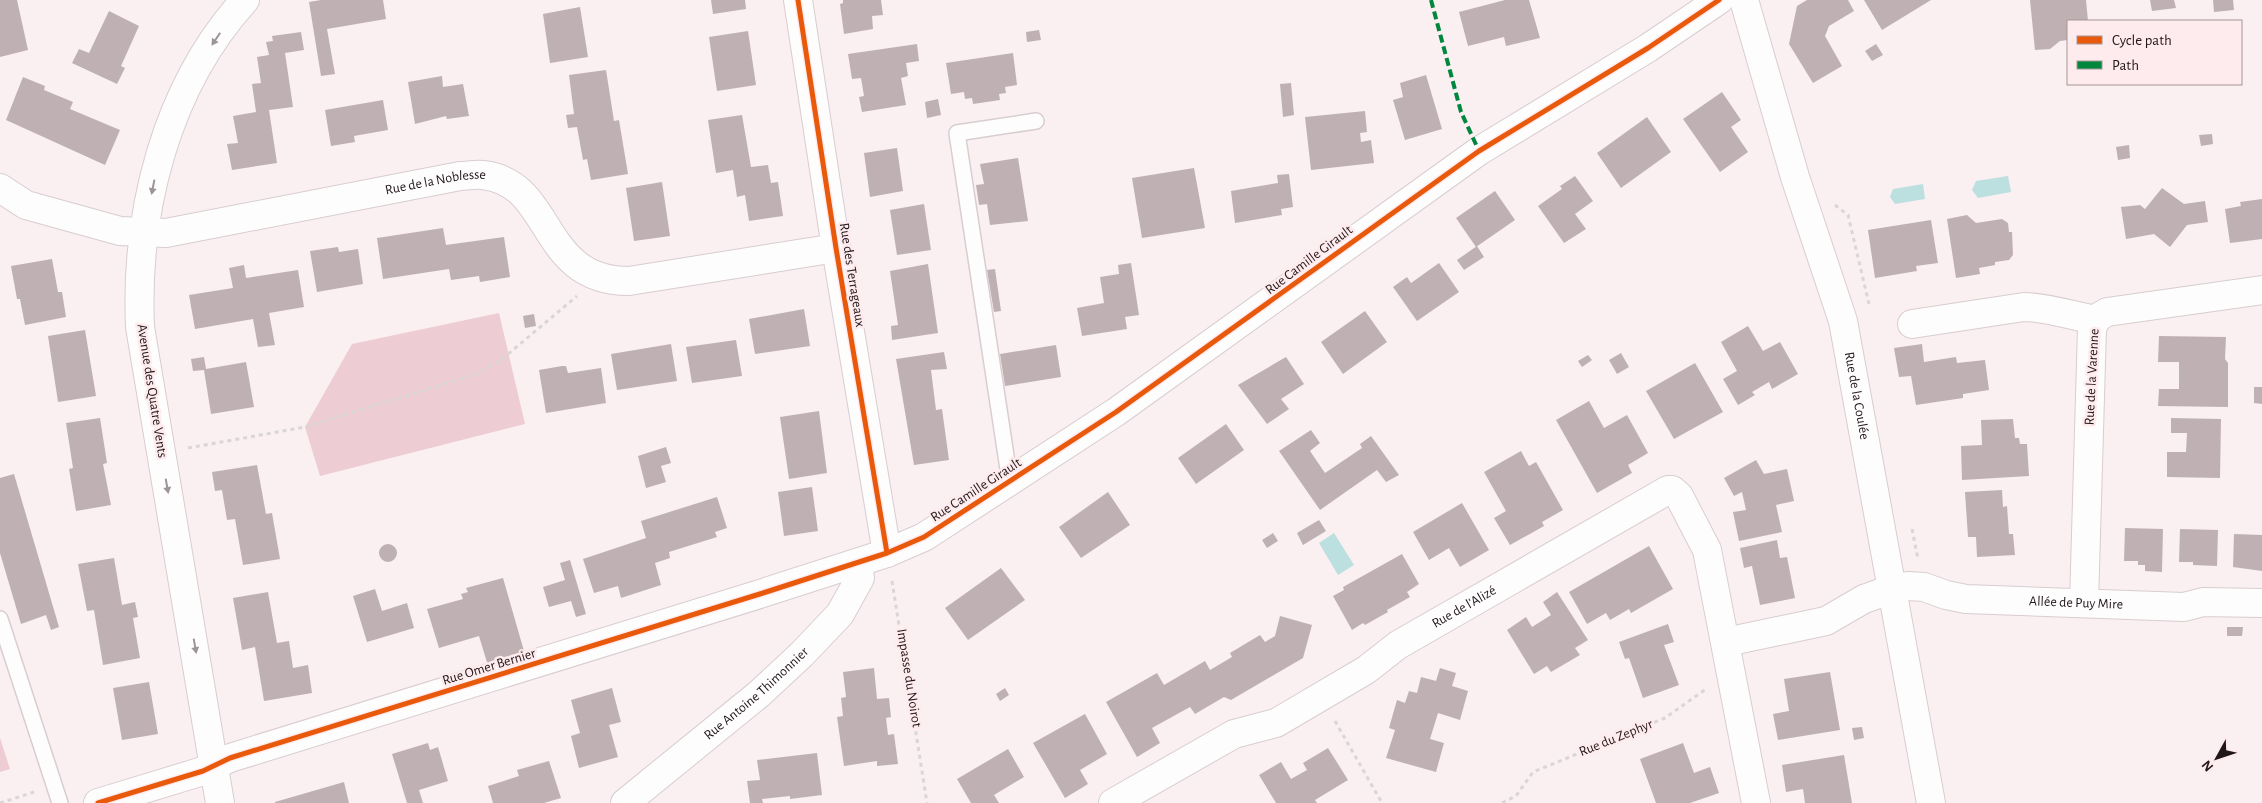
<svg xmlns="http://www.w3.org/2000/svg" width="2262" height="803" font-family="'Alegreya Sans',sans-serif">
<style>
.green{fill:#edcdd3}
.water{fill:#bce0df}
.building{fill:#bfb1b3}
.lines{fill:none;stroke-linecap:round;stroke-linejoin:round}
.lane-casing{stroke:#d8cdcf;stroke-width:18}
.street-casing{stroke:#d8cdcf;stroke-width:30}
.path{stroke:#dad6d7;stroke-width:3;stroke-dasharray:4 4;stroke-linecap:butt}
.lane{stroke:#fefdfd;stroke-width:15}
.street{stroke:#fefdfd;stroke-width:28}
.quiet{stroke:#00873e;stroke-width:4;stroke-dasharray:8 4;stroke-linecap:butt}
.cycleway-casing{stroke:#feebee;stroke-width:8}
.cycleway{stroke:#e8590c;stroke-width:5}
.oneway{fill:#9b9596}
.labels{text-anchor:middle;dominant-baseline:central;stroke-width:5;stroke-linejoin:round;paint-order:stroke}
.street-label{font-size:14px;fill:#211618;stroke:#feebee}
</style>
<rect width="100%" height="100%" fill="#faeff1"/>
<path class="green" d="M499,313l26,111 -205,52 -15,-49 47,-83z
M0,738l10,31 -10,3z"/>
<path class="water" d="M2008,176l3,16 -33,6 -6,-8 4,-9z
M1923,184l2,15 -30,5 -5,-7 3,-8z
M1334,533l20,32 -16,10 -19,-32z"/>
<path class="building" d="M0,0h17l11,50 -28,7z
M321,0h62l3,19 -59,10 8,45 -14,2 -12,-74z
M711,0h34l1,9 -33,5z
M843,0h38l2,15 -11,1 1,13 -29,5 -4,-30 3,-1z
M1505,0h24l11,38 -34,8 -2,-9 -36,9 -9,-34z
M1807,0h41l6,11 -25,15 -4,10 17,30 -29,17 -24,-39 8,-38z
M1864,0h67l-49,30z
M2030,0h56l2,21h-20v19l-8,1 -10,8 -15,1z
M2150,0h24l2,8 -24,3z
M2213,0h20l1,10 -20,2z
M580,7l8,50 -38,6 -7,-49z
M109,11l30,15 -18,40 4,2 -8,16 -45,-21 7,-14 10,4z
M1039,30l2,10 -14,2 -1,-10z
M748,31l8,54 -39,6 -8,-54z
M301,32l3,18 -19,3 8,54 -24,3 8,53 -45,7 -5,-26 11,-1 -5,-27 23,-4 -4,-28 9,-1 -4,-26 12,-2 -3,-13 7,-1 -1,-5z
M917,44l2,17 -13,2 2,13 -7,2 5,27 -44,7 -3,-15 5,-1 -3,-18 -9,1 -4,-25z
M1876,44l7,11 -11,6 -7,-10z
M1013,53l4,32 -12,2 1,6 -7,1 1,6 -27,4 -1,-6 -7,1 -1,-7 -13,2 -5,-31z
M606,70l8,51 5,-1 9,54 -37,6 -4,-21 -4,1 -6,-33 -9,1 -2,-13 8,-1 -5,-39z
M1426,75l16,54 -37,11 -12,-40 10,-3 -3,-14z
M442,76l1,11 20,-3 6,32 -22,3 -1,-3 -31,8 -7,-42z
M23,77l22,9 -1,4 29,12 -3,7 50,21 -15,35 -99,-45z
M1291,83l3,32 -11,2 -3,-33z
M1722,92l19,28 -10,7 17,25 -28,20 -37,-53z
M938,99l3,16 -14,3 -2,-16z
M383,100l5,30 -34,6 1,6 -24,4 -6,-36z
M1365,111l2,21 -7,1 1,9 10,-2 3,23 -63,7 -6,-53z
M742,115l9,52 17,-2 3,18 7,-1 5,34 -34,5 -4,-26 -8,2 -4,-27 -17,3 -8,-53z
M1647,117l24,35 -50,36 -24,-35z
M2212,134l1,10 -12,2 -2,-11z
M2129,145l1,13 -12,2 -2,-13z
M897,148l6,43 -33,6 -6,-44z
M1018,158l10,63 -38,4 -3,-21 -8,1 -3,-20 8,-1 -4,-20z
M1194,168l11,60 -63,10 -10,-60z
M1289,174l4,33 -12,2 1,6 -47,8 -4,-32 47,-8 -1,-8z
M1575,176l18,25 -18,13 11,15 -22,14 -26,-37 24,-17 -2,-3z
M662,182l8,54 -36,5 -8,-53z
M2162,188l22,16 21,-3 3,21 -21,3 -17,22 -16,-13 -28,5 -5,-32 19,-2 5,4z
M1495,191l20,29 -39,27 -20,-29z
M2262,199v40l-32,4 -5,-34 16,-3 -1,-4z
M924,204l7,46 -34,5 -7,-45z
M1967,215l9,8 26,-4 6,4 1,9h3l1,23 -4,5 -14,2v3l-16,3 1,6 -24,4 -9,-59z
M1931,220l7,43 -22,3 1,5 -42,7 -7,-48z
M443,228l3,17 58,-8 6,40 -30,5 -1,-6 -28,4 -2,-11 -66,10 -6,-41z
M1477,246l7,11 -20,13 -7,-10z
M338,247l1,5 19,-3 5,35 -46,8 -7,-41z
M52,259l6,33h4l4,25 -41,8 -5,-26h-3l-6,-33z
M1131,263l8,52 -14,2 2,12 -45,7 -5,-28 27,-5 -4,-26 19,-3 -1,-9z
M1439,263l20,29 -42,29 -24,-34 14,-10 4,6z
M928,264l10,69 -46,7 -1,-14 7,-1 -8,-54z
M244,265l2,13 52,-8 6,37 -35,6 6,32 -17,2 -5,-28 -58,10 -6,-34 44,-7 -4,-20z
M995,269l6,42 -7,1 -7,-42z
M804,309l6,37 -55,8 -6,-35z
M1365,311l22,31 -44,32 -22,-32z
M534,314l2,12 -11,2 -2,-12z
M1748,326l15,25 17,-9 18,32 -26,15 -3,-7 -17,10 3,3 -17,10 -15,-26 14,-8 -16,-29z
M85,330l11,66 -38,6 -10,-66z
M2159,336l67,1 -1,22 3,4v44l-70,-1 1,-17h20v-27h-21z
M736,340l6,36 -50,7 -6,-36z
M671,344l6,37 -60,9 -6,-36z
M1922,344l2,18 32,-5 1,6 28,-3 4,30 -26,4v4l-47,7 -5,-29 -12,1 -5,-29z
M1056,345l5,32 -56,9 -5,-32z
M944,352l3,17 -16,1 5,40 6,-1 7,51 -35,5 -18,-106z
M1621,353l8,14 -12,7 -8,-14z
M1588,355l4,5 -10,7 -4,-6z
M204,357l2,12 40,-7 8,45 -43,7 -7,-44 -11,1 -2,-12z
M1286,357l18,27 -23,15 8,10 -22,15 -29,-39z
M1695,363l28,49 -49,27 -28,-48z
M562,366h4l2,7 33,-5 5,35 -60,10 -7,-43z
M2254,387h8v17l-8,-1z
M1589,401l15,27 23,-13 21,38 -20,12 4,8 -35,20 -41,-73z
M819,411l8,62 -38,6 -9,-62z
M100,418l7,45 -4,1 8,41 -35,6 -7,-42 4,-1 -7,-45z
M2171,418l50,1 -1,59 -53,-1v-25h19l1,-19h-16z
M2013,419l2,19h4l1,6h7l2,32 -67,4 -1,-34 21,-1 -1,-25z
M1226,424l18,26 -48,34 -18,-26z
M1311,430l9,13 -10,8 15,22 37,-25 -2,-4 11,-8 28,39 -13,7 -9,-12 -57,40 -41,-59z
M666,447l5,16 -10,3 5,16 -20,6 -8,-32z
M1521,451l8,15 7,-4 27,48 -21,12 2,4 -34,19 -16,-27 12,-7 -22,-39z
M1756,460l8,14 23,-5 7,32 -18,4 6,27 -43,9 -6,-29 13,-2 -4,-18 -8,4 -10,-18z
M257,465l9,49 6,-1 8,46 -37,6 -8,-46 -8,1 -5,-30 -7,1 -3,-19z
M14,474l45,153 -8,3 -5,-15 -25,9 -21,-71v-75z
M812,487l6,44 -34,5 -6,-44z
M2002,490l1,17 4,-1 2,28h4l2,21 -38,2 -1,-20h-8l-3,-45z
M1108,492l22,33 -49,33 -22,-31z
M717,497l10,31 -12,4 2,5 -48,15 1,6 -15,5 6,22 -40,13 -3,-12 -24,7 -11,-34 63,-21 -5,-17z
M1462,503l27,47 -29,17 -11,-19 -20,12 -16,-28z
M1319,520l7,11 -23,14 -6,-12z
M2125,528l38,1 -1,43 -17,-1v-6h-7v-4h-14z
M2180,529l38,1 -1,36 -24,-1v-3h-14z
M1273,533l5,8 -11,7 -5,-8z
M2234,534l28,1v36l-29,-4z
M1777,540l3,18 7,-1 8,41 -35,7 -8,-39 -8,2 -4,-20z
M379 553a9 9 0 1 1 18 0a9 9 0 1 1-18 0Z
M1649,546l24,43 -42,24 -2,-4 -19,11 -4,-7 -19,11 -18,-32z
M1402,554l17,30 -12,8 3,5 -23,13 1,2 -23,13 -2,-2 -11,7 -19,-34 11,-6 -1,-3z
M114,558l8,47 13,-3 3,15 -5,1 7,40 -37,7 -9,-55 -7,1 -9,-47z
M570,560l16,54 -10,3 -5,-16 -22,6 -6,-20 22,-7 -5,-17z
M1001,568l24,32 -57,40 -23,-32z
M503,578l23,80 -37,11 -10,-33 -40,12 -12,-39 36,-10 -2,-5 7,-2 -2,-4z
M375,589l7,22 25,-8 7,25 -47,14 -14,-46z
M268,592l9,51 12,-2 4,27 15,-3 4,28 -48,8 -9,-54 -13,3 -9,-52z
M1557,592l31,48 -13,8 5,7 -29,17 -4,-6 -13,8 -27,-44 19,-13 6,10 19,-12 -8,-13z
M1280,616l32,9 -9,33 -72,42 -7,-3 -29,17 -5,-7 -38,21 8,15 -23,14 -31,-55 51,-29 7,12 41,-24 5,9 22,-13 -2,-4 30,-18 5,7 10,-6z
M1668,624l6,18 -10,3 15,40 -36,13 -14,-40 -4,1 -6,-17z
M2227,627h16l-1,9h-15z
M874,668l3,31 12,-1 2,19 -5,1 2,17 6,-1 4,30 -21,2v-5l-33,5 -7,-49 6,-1 -2,-18 5,-1 -3,-25z
M1440,668l16,5 -4,13 16,5 -8,29 -22,-7 -8,26 14,4 -8,29 -50,-14 9,-28 -6,-2 8,-28 8,3 4,-12 8,2 4,-16 15,4z
M1830,672l10,58 -62,10 -5,-26 16,-3 -5,-32z
M149,682l9,52 -36,6 -9,-52z
M612,688l9,34 -12,3 9,32 -39,11 -8,-32 9,-3 -9,-33z
M1005,688l4,7 -9,6 -4,-7z
M1085,714l22,40 -27,16 8,14 -23,14 -32,-55z
M1862,727l2,11 -10,2 -2,-12z
M428,743l2,7 8,-3 10,34 -29,9 4,13h-16l-15,-49z
M1683,743l11,30 16,-6 9,26 -29,10h-34l-16,-44z
M1328,748l20,32 -33,20 2,3h-41l-17,-28 22,-13 10,17 16,-9 -4,-7z
M1008,749l16,28 -30,18 5,8h-28l-14,-24z
M817,753l5,42 -32,4v-3l-28,3 1,4h-13l-3,-22 13,-1 -3,-20z
M1844,755l8,48h-47l-2,-14 -17,3 -4,-27z
M549,761l12,37 -17,5h-51l-5,-17 31,-10 -2,-6z
M344,782l5,21h-74v-1z"/>
<g class="lines">
<defs>
<path id="lane" d="M1010,482l-53,-349 79,-12
M0,619l60,184"/>
<g id="street">
<path d="M798,0l38,248 51,305"/>
<path id="s1" d="M1744,0l51,177 48,144 88,482"/>
<path id="s2" d="M0,188l26,17 94,26 46,2 294,-57c7,0 15,-2 23,-1 72,8 55,106 146,106l207,-33"/>
<path d="M1912,324l112,-17c23,0 48,9 72,13"/>
<path d="M2084,603l8,-275 5,-10 10,-6 155,-22"/>
<path id="s3" d="M1726,642l100,-21 38,-22 28,-10 16,-3 16,1 22,8 20,4 218,8 19,-5 59,1"/>
<path d="M98,803l105,-32 27,-13 533,-165 124,-40 37,-16 192,-125 363,-261 169,-103 71,-48"/>
<path d="M220,803l-80,-476c-5,-116 26,-240 105,-327"/>
<path id="s4" d="M625,803l134,-109 43,-40 38,-40 20,-36 -2,-15"/>
<path id="s5" d="M1113,803l121,-69 42,-11 90,-53 32,-25 270,-155h4l7,6 28,54 49,253"/>
</g>
</defs>
<use href="#lane" class="lane-casing"/>
<use href="#street" class="street-casing"/>
<path class="path" d="M1835,205l13,10 21,89
M188,448l117,-21 171,-53 25,-14 76,-64
M1912,529l6,30
M892,581l35,222
M1335,721l47,82
M0,803l34,-11
M1502,803l14,-7 17,-24 132,-54 41,-29"/>
<use href="#lane" class="lane"/>
<use href="#street" class="street"/>
<path class="quiet" d="M1431,0l30,112 18,39"/>
<defs>
<path id="cycleway" d="M798,0l38,248 51,305
M98,803l105,-32 27,-13 533,-165 124,-40 37,-16 192,-125 363,-261 169,-103 71,-48"/>
</defs>
<use href="#cycleway" class="cycleway-casing"/>
<use href="#cycleway" class="cycleway"/>
</g>
<defs><path id="oneway-solid" d="M-6-.8H1V-3.2L6.5 0L1 3.2V.8H-6Z" transform="scale(1.25)"/></defs>
<g class="oneway">
<use href="#oneway-solid" transform="translate(216 39) rotate(124)"/>
<use href="#oneway-solid" transform="translate(153 187) rotate(101)"/>
<use href="#oneway-solid" transform="translate(167 486) rotate(80)"/>
<use href="#oneway-solid" transform="translate(195 646) rotate(80)"/>
</g>
<g class="labels">
<g class="street-label">
<text stroke="none"><textPath href="#s2" startOffset="449">Rue de la Noblesse</textPath></text>
<text transform="translate(1309 260) rotate(-37)">Rue Camille Girault</text>
<text transform="translate(852 275) rotate(81)">Rue des Terrageaux</text>
<text transform="translate(2092 377) rotate(-87)">Rue de la Varenne</text>
<text transform="translate(152 391) rotate(81)">Avenue des Quatre Vents</text>
<text stroke="none"><textPath href="#s1" startOffset="412">Rue de la Coulée</textPath></text>
<text transform="translate(976 490) rotate(-33)">Rue Camille Girault</text>
<text stroke="none"><textPath href="#s3" startOffset="362">Allée de Puy Mire</textPath></text>
<text stroke="none"><textPath href="#s5" startOffset="404">Rue de l'Alizé</textPath></text>
<text transform="translate(489 667) rotate(-17)">Rue Omer Bernier</text>
<text transform="translate(909 678) rotate(81)">Impasse du Noirot</text>
<text stroke="none"><textPath href="#s4" startOffset="171">Rue Antoine Thimonnier</textPath></text>
<text transform="translate(1616 738) rotate(-22)">Rue du Zephyr</text>
</g>
</g>
<rect x="2067" y="20" width="175" height="65" fill="#feebee" stroke="#a69698"/>
<rect x="2077" y="36" width="25" height="8" fill="#e8590c" stroke="#a69698"/>
<text x="2112" y="45" font-size="15" fill="#211618">Cycle path</text>
<rect x="2077" y="61" width="25" height="8" fill="#00873e" stroke="#a69698"/>
<text x="2112" y="70" font-size="15" fill="#211618">Path</text>
<g transform="translate(2217 758) rotate(230)" stroke="#feebee" stroke-width="4" paint-order="stroke">
<path d="M0-4L9 19L0 12L-9 19Z" fill="#211618"/>
<text y="-8" font-size="14" font-weight="bold" text-anchor="middle" fill="#211618">N</text>
</g>
</svg>
